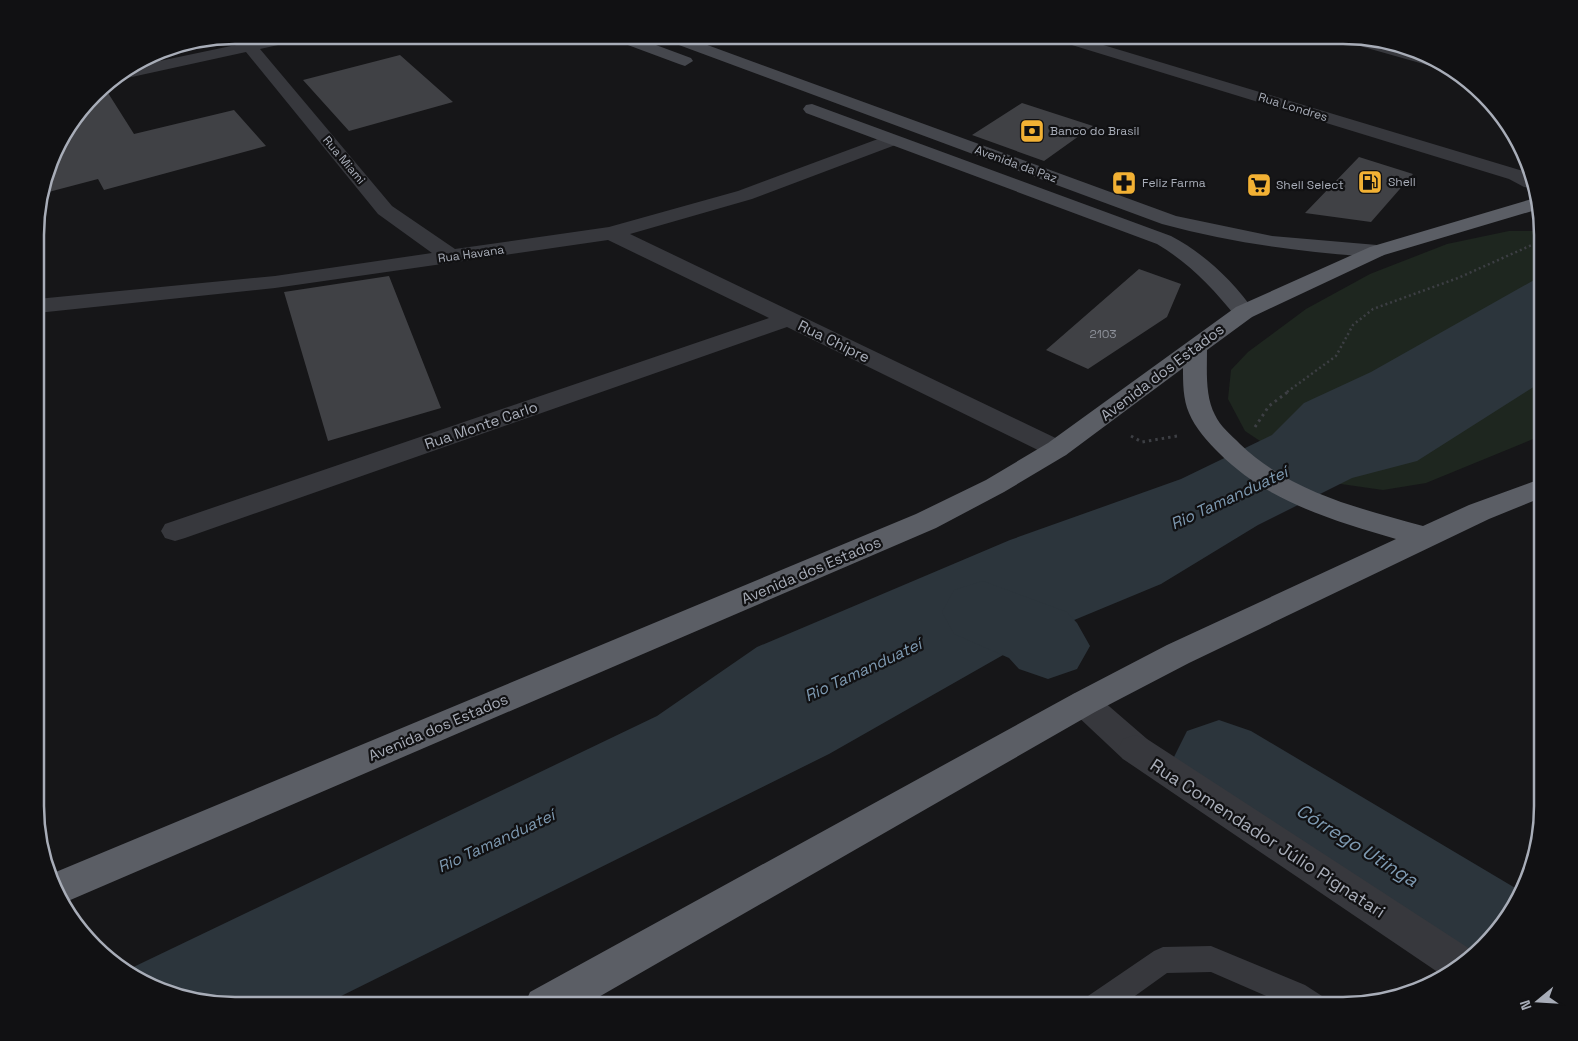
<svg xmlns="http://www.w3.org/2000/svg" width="1578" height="1041" font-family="'Space Grotesk',sans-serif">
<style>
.green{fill:#1e261f}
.water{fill:#2c353c}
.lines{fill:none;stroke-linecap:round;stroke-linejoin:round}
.river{fill:#2c353c;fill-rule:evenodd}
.building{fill:#404145}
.path-far1{stroke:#3d3f44;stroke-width:2.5;stroke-dasharray:2 3;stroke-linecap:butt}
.path{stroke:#3d3f44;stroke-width:3;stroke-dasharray:2.5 4;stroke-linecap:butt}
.service{fill:#37383d;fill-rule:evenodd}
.pedestrian{fill:#37383d;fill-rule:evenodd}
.minor{fill:#37383d;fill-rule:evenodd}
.secondary{fill:#45474d;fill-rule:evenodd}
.trunk{fill:#5b5e65;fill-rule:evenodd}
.labels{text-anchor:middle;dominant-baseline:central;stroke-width:4.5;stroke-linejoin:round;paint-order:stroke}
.far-street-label{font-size:12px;fill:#a8adb8;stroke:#111113}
.far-poi-label{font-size:12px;fill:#a8adb8;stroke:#111113;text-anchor:start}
.number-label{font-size:12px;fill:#8e929b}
.street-label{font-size:15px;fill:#a8adb8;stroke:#111113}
.water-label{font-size:16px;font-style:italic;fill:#7f9bb3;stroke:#111113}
.near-street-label{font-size:18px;fill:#a8adb8;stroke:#111113}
.near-water-label{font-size:19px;font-style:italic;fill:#7f9bb3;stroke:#111113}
.rim{fill:none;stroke:#a8adb8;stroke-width:2.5}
</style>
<rect width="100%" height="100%" fill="#161618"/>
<path class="green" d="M1509,231h34v204l-117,48 -43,7 -49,-7 -50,-26 -39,-26 -17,-32 3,-29 17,-18 58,-43 64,-35 77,-30z"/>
<path class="water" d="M1543,275v106l-126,80 -65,17 -94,47 -97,59 -123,51 -209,119 -508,252h-87l-63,-10 -48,-24 534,-256 100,-69 253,-107 171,-61 91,-44 32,-32 67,-31z"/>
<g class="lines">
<path class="river" d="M983,581l84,31 10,11 13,23 -13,23 -29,10 -29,-10 -10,-11 -55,-24 -12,-22 12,-22z
M1219,720l32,11 271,161 -13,26 -52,49 -270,-180 -14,-28 14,-28z"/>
</g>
<path class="building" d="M400,55l53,47 -104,29 -46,-51z
M103,85l31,49 100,-24 32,36 -162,44 -6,-11 -57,15 15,-48z
M1022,103l71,23 -49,35 -72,-26z
M1359,157l54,17 -42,48 -66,-9z
M1139,269l42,15 -14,33 -79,52 -42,-19z
M389,276l52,132 -113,33 -44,-149z"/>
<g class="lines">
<path class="path-far1" d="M1287,392l49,-36 17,-31 20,-16 85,-31 85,-38"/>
<path class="path" d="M1255,427l14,-21 20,-15
M1131,436l11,6 35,-6"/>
<path class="service" d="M1321,35h17l108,30 13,9z
M1211,946l94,39 17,11 3,10h-36l-78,-34 -44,1 -46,33h-36l3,-10 66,-45 9,-4z"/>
<path class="pedestrian" d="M1084,690l11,4 52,45 5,10 -5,10 -12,4 -12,-4 -50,-47 -5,-9 5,-9z"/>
<path class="minor" d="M283,35h30l-3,3 -50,11 132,157 63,43 154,-22 129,-36 148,-55h12l3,4 -3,4 -146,55 -122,35 436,209 4,6 -4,6 -9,3 -9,-3 -261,-128 -602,211 -10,3 -10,-3 -4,-7 4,-7 604,-206 -161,-78 -333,48 -238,25v-14l238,-23 157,-23 -54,-39 -132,-162 -128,28 -5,-1 18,-12z
M1046,35h24l453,136 5,3 5,14 -9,-1 -15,-8 -460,-141z
M1135,735l12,4 326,212 -28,26 -322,-218 -5,-10 5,-10z"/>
<path class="secondary" d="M606,35h23l62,23 2,3 -8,5 -6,-2 -70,-26z
M657,35h23l496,181 96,20 105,9 7,2 3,4 -3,4 -7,2c-73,-4 -144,-14 -215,-33l-502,-186z
M812,104l359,132c34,18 62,45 84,76l-3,5 -8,2 -8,-2c-23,-29 -47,-54 -79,-73l-351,-131 -3,-4 3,-4z"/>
<path class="trunk" d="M1535,198l4,11 -155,46 -132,62 -45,33c0,21 -2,46 8,65 5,11 16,20 25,29 50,48 118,64 183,82l46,-21 74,-27v19l-54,22 -300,144 -94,49 -512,294h-59l6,-14 543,-298 94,-49 229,-106c-64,-19 -128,-37 -177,-86 -11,-11 -24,-25 -30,-40 -6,-14 -6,-30 -6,-45l-117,87 -62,37 -68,36 -875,376 -10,-30 865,-360 70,-34 62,-37 188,-136 134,-60z"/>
</g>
<defs>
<symbol id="bank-square" viewBox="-11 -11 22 22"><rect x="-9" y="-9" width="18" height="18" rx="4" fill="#f2b134" stroke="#111113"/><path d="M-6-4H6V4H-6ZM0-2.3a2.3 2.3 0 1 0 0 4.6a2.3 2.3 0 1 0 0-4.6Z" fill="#111"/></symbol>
<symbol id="fuel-square" viewBox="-11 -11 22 22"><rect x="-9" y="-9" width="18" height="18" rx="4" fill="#f2b134" stroke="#111113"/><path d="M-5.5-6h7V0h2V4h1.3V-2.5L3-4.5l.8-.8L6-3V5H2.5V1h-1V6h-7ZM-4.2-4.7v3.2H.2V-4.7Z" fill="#111"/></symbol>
<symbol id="pharmacy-square" viewBox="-11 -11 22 22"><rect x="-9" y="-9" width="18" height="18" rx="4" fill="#f2b134" stroke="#111113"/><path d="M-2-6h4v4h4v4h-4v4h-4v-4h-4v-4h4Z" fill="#111"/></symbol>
<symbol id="supermarket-square" viewBox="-11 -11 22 22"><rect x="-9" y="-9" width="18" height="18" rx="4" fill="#f2b134" stroke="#111113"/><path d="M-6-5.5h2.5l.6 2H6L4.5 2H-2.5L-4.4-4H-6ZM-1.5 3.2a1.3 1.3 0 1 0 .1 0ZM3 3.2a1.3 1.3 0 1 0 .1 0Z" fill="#111"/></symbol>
</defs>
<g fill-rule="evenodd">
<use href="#bank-square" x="1018" y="117" width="28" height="28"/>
<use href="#fuel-square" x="1356" y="168" width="28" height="28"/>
<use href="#pharmacy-square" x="1110" y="169" width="28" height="28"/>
<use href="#supermarket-square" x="1245" y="171" width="28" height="28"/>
</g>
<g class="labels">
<g class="far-street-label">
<text transform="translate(1293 107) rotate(17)">Rua Londres</text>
<text transform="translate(344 160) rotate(50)">Rua Miami</text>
<text transform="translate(1016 164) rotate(20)">Avenida da Paz</text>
<text transform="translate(471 254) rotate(-8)">Rua Havana</text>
</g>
<g class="far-poi-label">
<text x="1050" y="131">Banco do Brasil</text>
<text x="1388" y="182">Shell</text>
<text x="1142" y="183">Feliz Farma</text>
<text x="1276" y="185">Shell Select</text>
</g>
<g class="number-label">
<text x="1103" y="334">2103</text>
</g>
<g class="street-label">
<text transform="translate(834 341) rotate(26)">Rua Chipre</text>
<text transform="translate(1162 372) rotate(-37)">Avenida dos Estados</text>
<text transform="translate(481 425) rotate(-19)">Rua Monte Carlo</text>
<text transform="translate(811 570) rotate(-23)">Avenida dos Estados</text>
<text transform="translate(438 727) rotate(-23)">Avenida dos Estados</text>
</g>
<g class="water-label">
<text transform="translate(1229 498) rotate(-25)">Rio Tamanduateí</text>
<text transform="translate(863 670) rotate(-25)">Rio Tamanduateí</text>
<text transform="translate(496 841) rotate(-25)">Rio Tamanduateí</text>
</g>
<g class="near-street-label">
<text transform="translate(1268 838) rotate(33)">Rua Comendador Júlio Pignatari</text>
</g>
<g class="near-water-label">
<text transform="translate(1357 845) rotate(32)">Córrego Utinga</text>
</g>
</g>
<path d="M0 0H1578V1041H0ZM235 44H1343A191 191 0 0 1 1534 235V806A191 191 0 0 1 1343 997H235A191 191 0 0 1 44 806V235A191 191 0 0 1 235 44Z" fill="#111113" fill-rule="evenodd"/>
<path class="rim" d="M235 44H1343A191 191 0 0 1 1534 235V806A191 191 0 0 1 1343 997H235A191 191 0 0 1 44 806V235A191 191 0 0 1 235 44Z"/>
<g transform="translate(1538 1001) rotate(252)" stroke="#111113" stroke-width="4" paint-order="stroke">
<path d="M0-4L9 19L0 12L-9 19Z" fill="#a8adb8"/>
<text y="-8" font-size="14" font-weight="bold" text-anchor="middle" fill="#a8adb8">N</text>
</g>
</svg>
